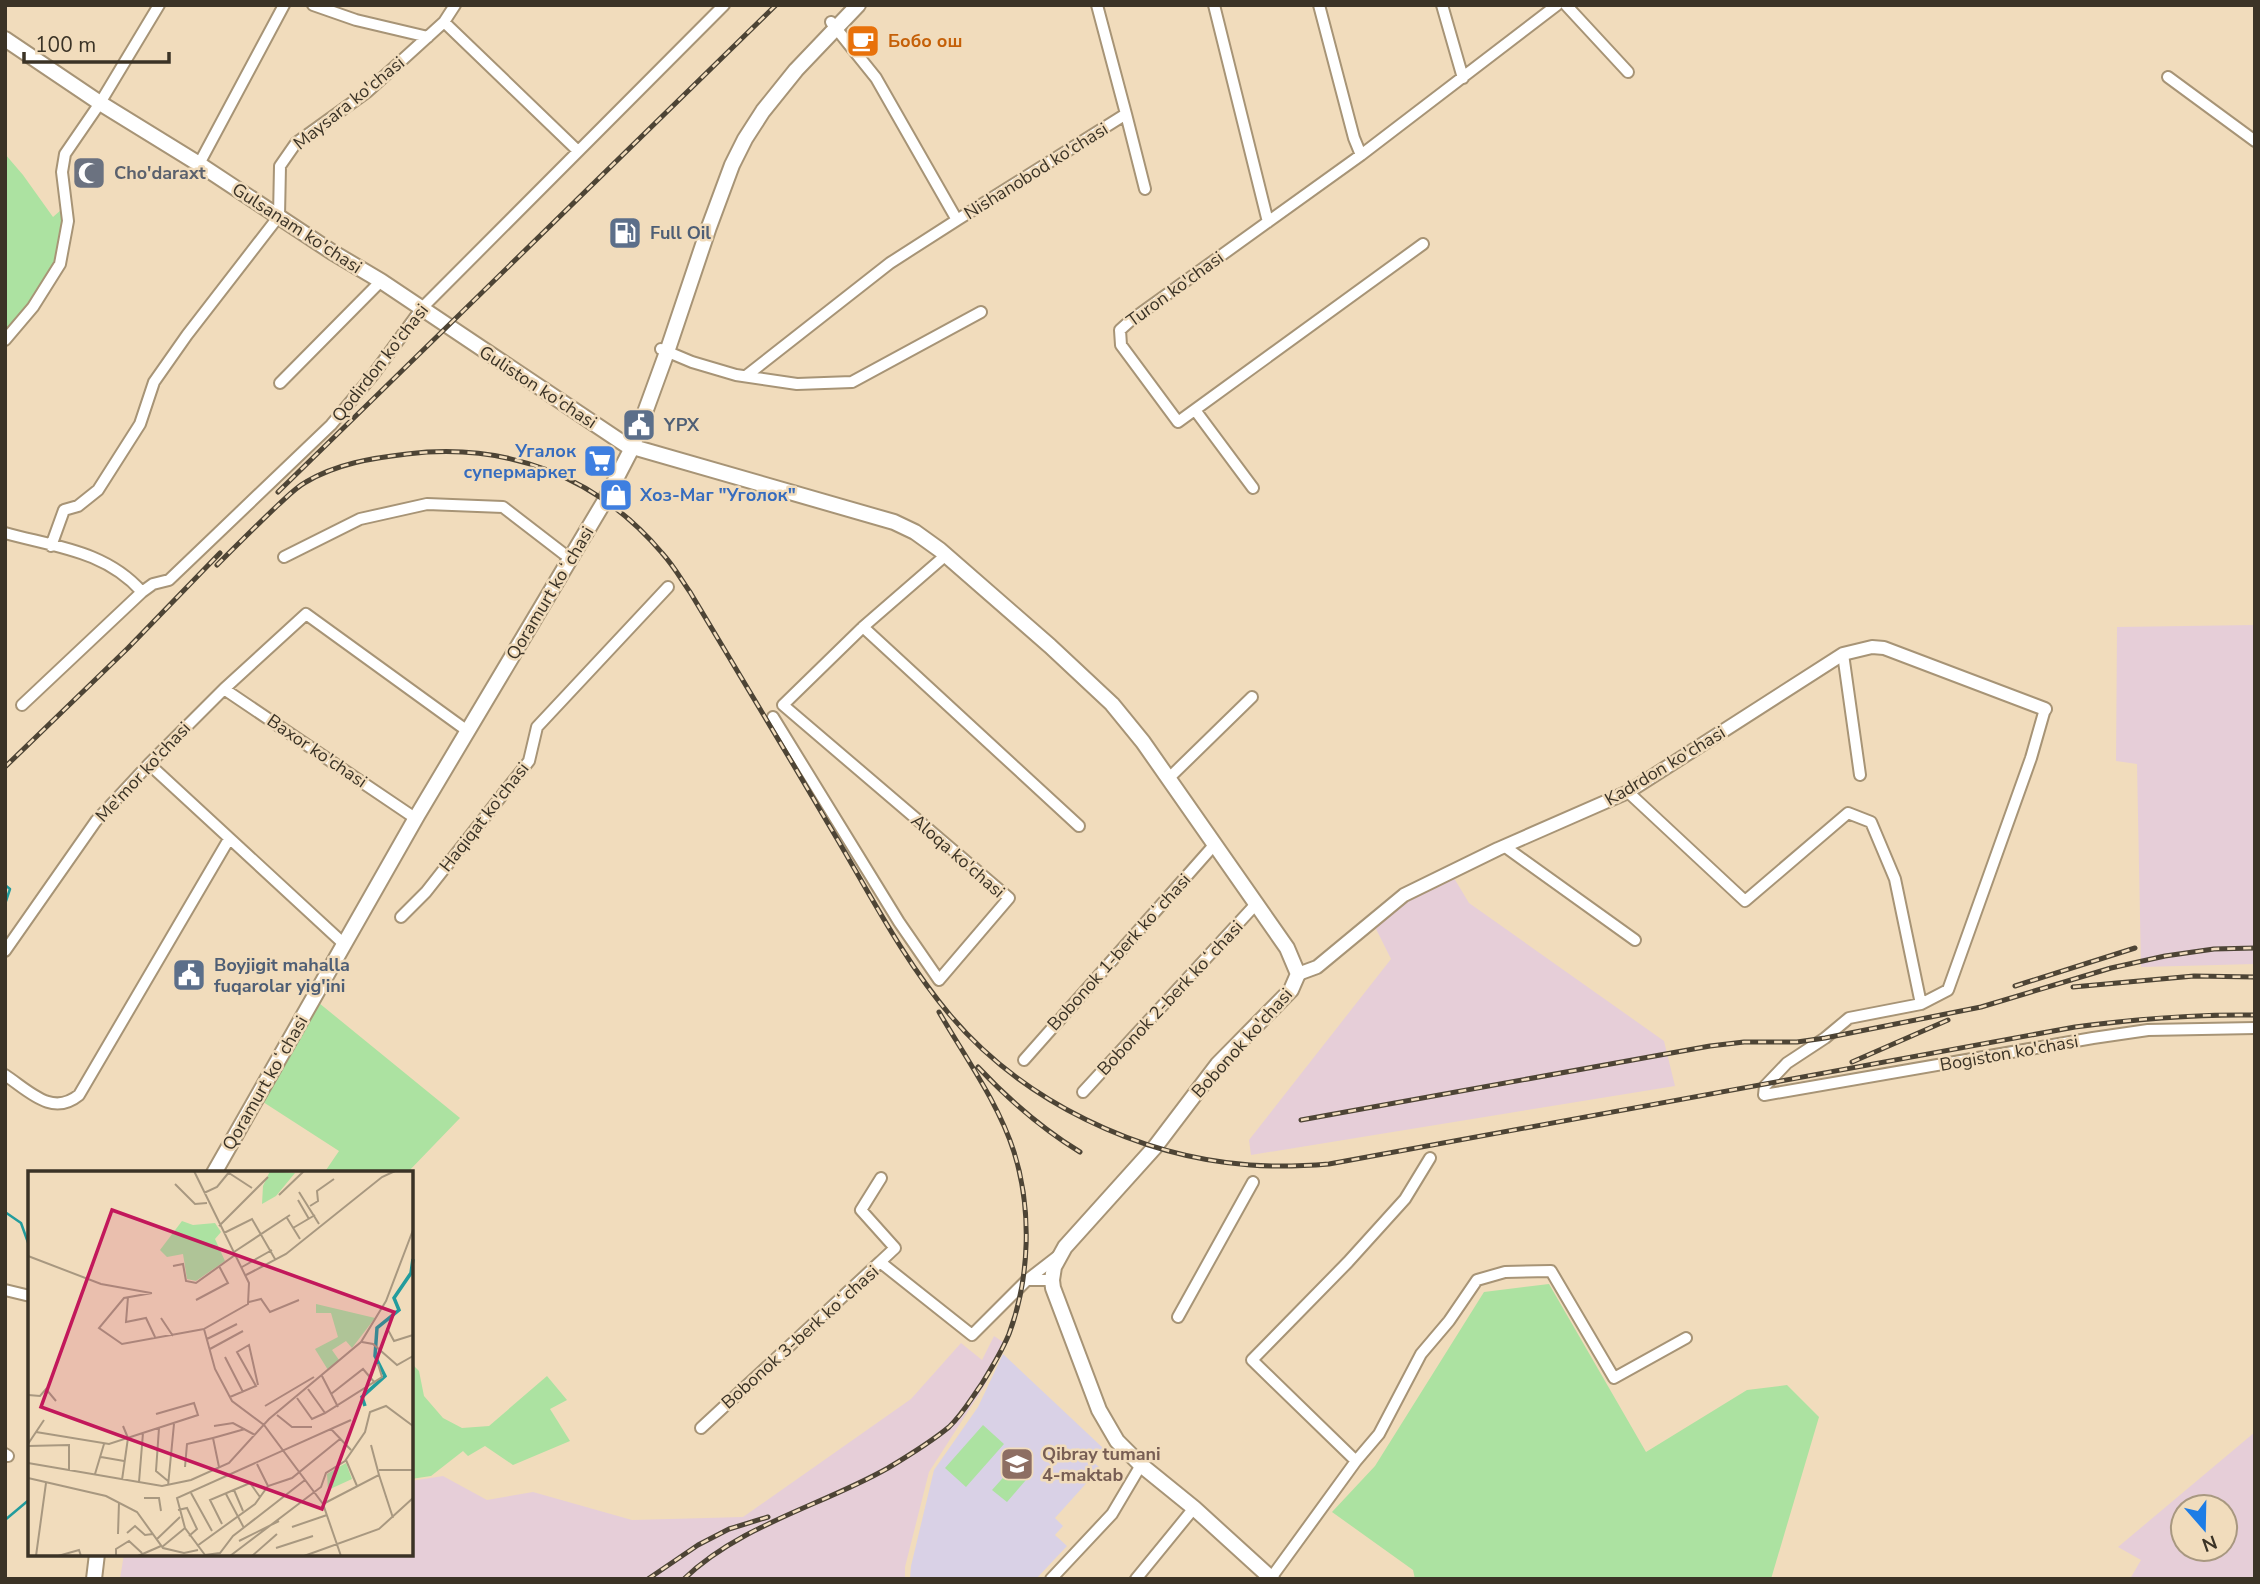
<svg xmlns="http://www.w3.org/2000/svg" width="2260" height="1584" font-family="'Nunito Sans',sans-serif">
<style>
.industrial{fill:#e6ced8;fill-rule:evenodd}
.education{fill:#d9d1e6}
.green{fill:#ace2a1}
.lines{fill:none;stroke-linecap:round;stroke-linejoin:round}
.stream{stroke:#239c9d;stroke-width:2.5}
.minor-casing{stroke:#a79476;stroke-width:14}
.tertiary-casing{stroke:#a79476;stroke-width:16}
.secondary-casing{stroke:#a79476;stroke-width:18}
.minor{stroke:#fff;stroke-width:10}
.tertiary{stroke:#fff;stroke-width:12}
.secondary{stroke:#fff;stroke-width:14}
.rail-casing{stroke:#4d4435;stroke-width:5}
.rail{stroke:#f1dcbc;stroke-width:2.5;stroke-dasharray:8;stroke-linecap:butt}
.labels{text-anchor:middle;dominant-baseline:central;stroke-width:5;stroke-linejoin:round;paint-order:stroke}
.food-label{font-size:18px;font-weight:bold;fill:#c56008;stroke:#f1dcbc;text-anchor:start}
.street-label{font-size:18px;fill:#3b3326;stroke:#f1dcbc}
.worship-label{font-size:18px;font-weight:bold;fill:#5b616d;stroke:#f1dcbc;text-anchor:start}
.service-label{font-size:18px;font-weight:bold;fill:#4e5e75;stroke:#f1dcbc;text-anchor:start}
.shop-label{font-size:18px;font-weight:bold;fill:#366cbe;stroke:#f1dcbc;text-anchor:end}
.education-label{font-size:18px;font-weight:bold;fill:#785e54;stroke:#f1dcbc;text-anchor:start}
.inset-river{fill:none;stroke:#239c9d;stroke-width:3.5}
.inset-road{fill:none;stroke:#a89880;stroke-width:2}
.view{fill:#c2185b;fill-opacity:0.15;stroke:#c2185b;stroke-width:3.5}
.inset-edge{fill:none;stroke:#3b3326;stroke-width:3.5}
</style>
<rect width="100%" height="100%" fill="#f1dcbc"/>
<path class="industrial" d="M2255,625v339l-114,3 -4,-203 -21,-3 1,-134z
M1454,878l15,25 195,138 11,45 -424,69 -2,-15 142,-181 -16,-32 32,-28z
M994,1336l9,6 -18,43 -56,87 -24,95v12h-785l4,-25h287v-73l32,-5 44,24 46,-8 99,28 111,-3 168,-118 50,-56 21,17z
M2255,1432v147h-125l11,-19 -23,-13zM2183,1507h42v42h-42z"/>
<path class="education" d="M1003,1354l100,94 -12,12 9,8 -45,50 8,8 -8,9 12,11 -31,33h-126l1,-13 23,-96 44,-63z"/>
<path class="green" d="M5,154l18,21 30,42 8,-7c1,7 3,15 3,22 -1,33 -36,79 -59,102z
M319,1003l141,115 -53,55h-83l15,-22 -79,-51z
M1549,1284l97,168 101,-62 40,-5 32,32 -48,162h-356l-2,-9 -81,-58 43,-46 109,-174z
M411,1363l8,8 5,25 19,22 19,10 27,-2 58,-50 20,24 -17,9 20,32 -57,24 -28,-19 -17,10 -5,-5 -32,25 -20,3z
M983,1425l21,19 -38,43 -21,-19z
M1018,1461l14,12 -25,29 -15,-12z"/>
<g class="lines">
<path class="stream" d="M5,885l5,4 -5,15
M5,1212l16,11 9,25
M5,1520l25,-21"/>
<defs>
<path id="minor" d="M313,5l43,15 72,17
M1214,5l54,217
M1319,5l35,133 7,17
M1442,5l21,73
M1566,5l62,67
M444,22l134,129
M831,22l45,56 81,142 169,-106 -29,-109
M2168,77l87,64
M1126,114l19,75
M199,164l85,-159
M1423,244l-245,178 -57,-77 -1,-15 10,-9 231,-166 196,-150
M5,340l28,-33 27,-43 8,-43 -6,-49 3,-18 35,-51 59,-98
M661,349l31,13 44,13 61,9 55,-2 129,-70
M746,376l144,-113 67,-43
M280,383l101,-102
M1195,410l58,78
M5,533c51,14 101,18 137,59
M51,546l13,-36 14,-4 20,-16 42,-66 14,-42 33,-47 92,-119 1,-50 16,-23 71,-51 77,-70 11,-17
M284,557l76,-38 67,-15 76,3 61,47
M863,627l216,199
M1843,654l17,121
M224,689l185,125
M22,705l120,-113 11,-8 16,-4 162,-155 42,-50 49,-67 302,-303
M2045,709l-14,49 -83,232 -27,14 -72,14 -24,20 -38,25 -22,23 -1,9 329,-57 55,-8 107,-2
M773,717l126,205 40,58 70,-82 -226,-193 80,-78 83,-72
M149,764l195,180
M1169,778l83,-81
M1628,792l117,109 103,-88 23,9 24,57 26,125
M1504,846l131,94
M401,917l25,-25 103,-131 8,-34 131,-140
M5,951l91,-130 53,-57 75,-75 82,-75 156,113
M1024,1060l191,-216
M5,1075c24,16 47,42 74,20l150,-256
M1083,1092l173,-188
M880,1262l15,-14 -34,-38 20,-32
M1027,1280l31,-24
M5,1290l25,6
M1178,1317l75,-135
M701,1428l179,-166 92,73 55,-55h25
M5,1454l3,2
M1356,1461l-104,-101 96,-98 57,-63 25,-41
M1271,1578l85,-117 23,-27 42,-80 28,-33 28,-41 28,-8 46,-1 63,107 72,-40
M1051,1579l61,-65 29,-49
M1136,1579l58,-71"/>
<path id="tertiary" d="M1298,974l19,-7 87,-72 94,-46 130,-57 215,-138 29,-7 12,1 161,61"/>
<path id="secondary" d="M5,39l95,64 99,61 133,88 49,29 245,164 268,77 21,10 25,18 110,96 62,58 31,38 144,206 11,26 -7,16 -73,74 -63,83 -90,100 -11,20 -2,13 1,8 46,122 18,31 24,24 53,43 78,71
M214,1173l203,-357 187,-314 28,-54 35,-96 42,-125 23,-62 13,-26 18,-28 33,-41 62,-65
M94,1579l3,-25"/>
</defs>
<use href="#minor" class="minor-casing"/>
<use href="#tertiary" class="tertiary-casing"/>
<use href="#secondary" class="secondary-casing"/>
<use href="#minor" class="minor"/>
<use href="#tertiary" class="tertiary"/>
<use href="#secondary" class="secondary"/>
<defs>
<path id="rail" d="M278,492l498,-487
M217,565c20,-20 40,-40 60,-59 9,-8 18,-18 29,-24 30,-18 66,-24 101,-28 100,-12 190,22 255,99 11,12 19,26 28,39 49,82 98,163 146,245 36,61 69,125 114,178 72,86 189,142 300,150 27,2 53,1 79,-1l746,-137c60,-8 119,-13 180,-12
M5,767l123,-119 92,-95
M2015,986l120,-38
M2073,987l121,-11 61,1
M1852,1062l96,-42
M978,1067c31,33 63,61 102,85
M1301,1120l409,-74 34,-4h53l28,-4 156,-31 130,-39 54,-12 49,-7 41,-1
M648,1579l50,-34 31,-16 39,-12
M684,1579c56,-54 137,-73 204,-111 20,-12 43,-26 61,-41 13,-12 22,-28 32,-42 10,-16 21,-34 28,-51 21,-56 23,-125 5,-182 -16,-50 -49,-95 -75,-140"/>
</defs>
<use href="#rail" class="rail-casing"/>
<use href="#rail" class="rail"/>
</g>
<defs>
<symbol id="cafe-square" viewBox="-11 -11 22 22"><rect x="-9" y="-9" width="18" height="18" rx="4" fill="#e8710a" stroke="#f1dcbc"/><path d="M-5.5-4.5H6V0H3Q3 3.5 0 3.5H-2.5Q-5.5 3.5-5.5 0ZM3-3.2v2h1.7v-2ZM-6 4.5H4V6H-6Z" fill="#fff"/></symbol>
<symbol id="mosque-square" viewBox="-11 -11 22 22"><rect x="-9" y="-9" width="18" height="18" rx="4" fill="#6b7280" stroke="#f1dcbc"/><path d="M3.5-4.9A6 6 0 1 0 3.5 4.9A5 5 0 1 1 3.5-4.9Z" fill="#fff"/></symbol>
<symbol id="fuel-square" viewBox="-11 -11 22 22"><rect x="-9" y="-9" width="18" height="18" rx="4" fill="#5c6f8a" stroke="#f1dcbc"/><path d="M-5.5-6h7V0h2V4h1.3V-2.5L3-4.5l.8-.8L6-3V5H2.5V1h-1V6h-7ZM-4.2-4.7v3.2H.2V-4.7Z" fill="#fff"/></symbol>
<symbol id="civic-square" viewBox="-11 -11 22 22"><rect x="-9" y="-9" width="18" height="18" rx="4" fill="#5c6f8a" stroke="#f1dcbc"/><path d="M-.6-6.5H3V-4.5H.6V-3L4-1V1h2V6H-6V1h2V-1L-.6-3ZM-1.2 2.5V6h2.4V2.5Z" fill="#fff"/></symbol>
<symbol id="supermarket-square" viewBox="-11 -11 22 22"><rect x="-9" y="-9" width="18" height="18" rx="4" fill="#3f7fe0" stroke="#f1dcbc"/><path d="M-6-5.5h2.5l.6 2H6L4.5 2H-2.5L-4.4-4H-6ZM-1.5 3.2a1.3 1.3 0 1 0 .1 0ZM3 3.2a1.3 1.3 0 1 0 .1 0Z" fill="#fff"/></symbol>
<symbol id="shop-square" viewBox="-11 -11 22 22"><rect x="-9" y="-9" width="18" height="18" rx="4" fill="#3f7fe0" stroke="#f1dcbc"/><path d="M-5-2.5h2.3a2.7 3.5 0 0 1 5.4 0H5L5.5 6h-11ZM-1.5-2.5h3a1.5 2.3 0 0 0-3 0Z" fill="#fff"/></symbol>
<symbol id="school-square" viewBox="-11 -11 22 22"><rect x="-9" y="-9" width="18" height="18" rx="4" fill="#8d6e63" stroke="#f1dcbc"/><path d="M0-5L7-2L0 1L-7-2ZM-4 1L0 2.5L4 1V4Q0 6-4 4Z" fill="#fff"/></symbol>
</defs>
<g fill-rule="evenodd">
<use href="#cafe-square" x="844" y="22" width="38" height="38"/>
<use href="#mosque-square" x="70" y="154" width="38" height="38"/>
<use href="#fuel-square" x="606" y="214" width="38" height="38"/>
<use href="#civic-square" x="620" y="406" width="38" height="38"/>
<use href="#supermarket-square" x="581" y="442" width="38" height="38"/>
<use href="#shop-square" x="597" y="476" width="38" height="38"/>
<use href="#civic-square" x="170" y="956" width="38" height="38"/>
<use href="#school-square" x="998" y="1445" width="38" height="38"/>
</g>
<g class="labels">
<g class="food-label">
<text x="888" y="41">Бобо ош</text>
</g>
<g class="street-label">
<text transform="translate(349 103) rotate(-39)">Maysara ko'chasi</text>
<text transform="translate(1036 171) rotate(-32)">Nishanobod ko'chasi</text>
<text transform="translate(297 228) rotate(33)">Gulsanam ko'chasi</text>
<text transform="translate(1175 289) rotate(-36)">Turon ko'chasi</text>
<text transform="translate(380 363) rotate(-52)">Qodirdon ko'chasi</text>
<text transform="translate(538 387) rotate(33)">Guliston ko'chasi</text>
<text transform="translate(550 593) rotate(-59)">Qoramurt koʻchasi</text>
<text transform="translate(317 751) rotate(34)">Baxor ko'chasi</text>
<text transform="translate(1665 766) rotate(-31)">Kadrdon ko'chasi</text>
<text transform="translate(143 772) rotate(-47)">Me'mor ko'chasi</text>
<text transform="translate(484 817) rotate(-52)">Haqiqat ko'chasi</text>
<text transform="translate(958 856) rotate(41)">Aloqa ko'chasi</text>
<text transform="translate(1119 952) rotate(-48)">Bobonok 1-berk koʻchasi</text>
<text transform="translate(1170 998) rotate(-47)">Bobonok 2-berk koʻchasi</text>
<text transform="translate(1242 1043) rotate(-48)">Bobonok ko'chasi</text>
<text transform="translate(2009 1053) rotate(-10)">Bogiston ko'chasi</text>
<text transform="translate(265 1083) rotate(-60)">Qoramurt koʻchasi</text>
<text transform="translate(800 1337) rotate(-42)">Bobonok 3-berk koʻchasi</text>
</g>
<g class="worship-label">
<text x="114" y="173">Cho'daraxt</text>
</g>
<g class="service-label">
<text x="650" y="233">Full Oil</text>
<text x="664" y="425">YPX</text>
<text x="214" y="965">Boyjigit mahalla<tspan x="214" dy="21">fuqarolar yig'ini</tspan></text>
</g>
<g class="shop-label">
<text x="576" y="451">Угалок<tspan x="576" dy="21">супермаркет</tspan></text>
<text x="640" y="495" text-anchor="start">Хоз-Маг "Уголок"</text>
</g>
<g class="education-label">
<text x="1042" y="1454">Qibray tumani<tspan x="1042" dy="21">4-maktab</tspan></text>
</g>
</g>
<g transform="translate(28 1171)">
<rect width="385" height="385" fill="#f1dcbc"/>
<path d="M242,0l25,2 -19,23 -14,8 1,-18zM154,50l11,4 22,-2 6,9 -6,7 10,22 -29,20 -9,-2 -4,-25 -16,3 -7,-7zM288,133l59,14 -23,30 -6,-7 -14,9 7,10 -11,10 -13,-21 23,-12 -7,-24h-15zM318,292l6,16 -24,11 -1,-16z" fill="#ace2a1"/>
<path class="inset-river" d="M337,235l-3,-9 23,-21 -10,-20 2,-28 22,-18 -5,-12 17,-25 2,-14"/>
<path class="inset-road" d="M166,0l55,112 -1,21 -44,25 11,40 17,32 32,24 59,79 18,52M201,2l23,15M147,13l20,20 12,-1M271,21l20,32M176,22l13,-6 13,-16M251,24l25,-24M270,29l11,19M282,35l8,-5 -1,-10 17,-12M259,47l13,21M191,55l49,-49M265,57l22,-13M196,62l28,-14 23,40M206,81l56,-37M0,85l73,28 50,9M145,95l10,-2 3,17 10,2 39,-28M214,96l30,-17M218,104l40,-21 96,-77 13,-6M124,122l-28,5 -25,30 23,16 82,-15M100,126l-2,25 20,-4 9,19M168,129l32,-17 -9,-17M221,131l12,-3 9,13 29,-12M133,147l12,18M359,157l7,13 19,-6M179,168l30,-15M334,171l11,2 24,21 16,-9M182,178l33,-18M197,186l18,35M294,205l16,31M280,218l17,24M303,223l32,-25 12,14M0,224l12,1 6,-7 10,12M202,226l26,-11 -19,-34 12,-7 9,40M269,227l15,21 13,-6 57,-36 -4,-13M237,235l49,-29M249,244l15,12h20M186,255l19,-3 22,12M131,257l-3,43 12,10M303,258l20,21M8,261l73,12 89,-29 -4,-12 -38,11M185,267l32,-9M0,273l16,-24M0,275l41,-1v25M73,286l23,4M318,289l11,26M0,292l134,23 29,-6 38,-17 40,-44 92,-77 25,-41 27,-71M229,293l11,22M157,296l2,-23 26,-6 6,29M351,299h34M67,303l9,-30M351,304l14,43M0,307l78,18 31,16 26,36 21,5 14,-3M94,309l6,-42 -5,-12M111,311l4,-49M140,315l6,-62M206,319l9,21M163,322l21,38M198,323l18,34M116,327h15l2,13M295,333l56,-29 -8,-30M150,339l9,-2 10,21 -8,7M194,353l-12,-24 40,-17 10,14M264,356l35,-12M99,362l8,-7 10,9 8,-1M90,363l1,-32M129,368l23,-22M211,370l40,-20M169,375l58,-42 13,-18 24,-8 48,-39M134,376l23,-19M248,377l37,-12M177,384l-20,-27 -8,-30 174,-78M177,384l15,-2 13,-17 72,-56M8,385l10,-73M30,385l21,-6 2,6M88,385v-7l13,-8 13,12M110,385l23,-10M202,385l91,-69 5,-14 19,-12 20,-29 5,-20 16,-6 27,20M224,385l25,-22M276,385l75,-27 34,-31"/>
<path class="view" d="M84,39l282,102 -72,197 -281,-102z"/>
<rect width="385" height="385" class="inset-edge"/>
</g>
<rect width="2260" height="1584" fill="none" stroke="#3b3326" stroke-width="14"/>
<g transform="translate(2204 1528) rotate(160)"><circle r="33" fill="#f1dcbc" stroke="#a89880" stroke-width="2"/>
<path d="M0-5L12 26L0 18L-12 26Z" fill="#1d7de6"/>
<text y="-10" font-size="19" font-weight="bold" text-anchor="middle" fill="#3b3326">N</text>
</g>
<path d="M24 52v10h145v-10" fill="none" stroke="#3b3326" stroke-width="3.5"/>
<text x="35" y="52" font-size="21" fill="#3b3326" stroke="#f1dcbc" stroke-width="5" paint-order="stroke">100 m</text>
</svg>
